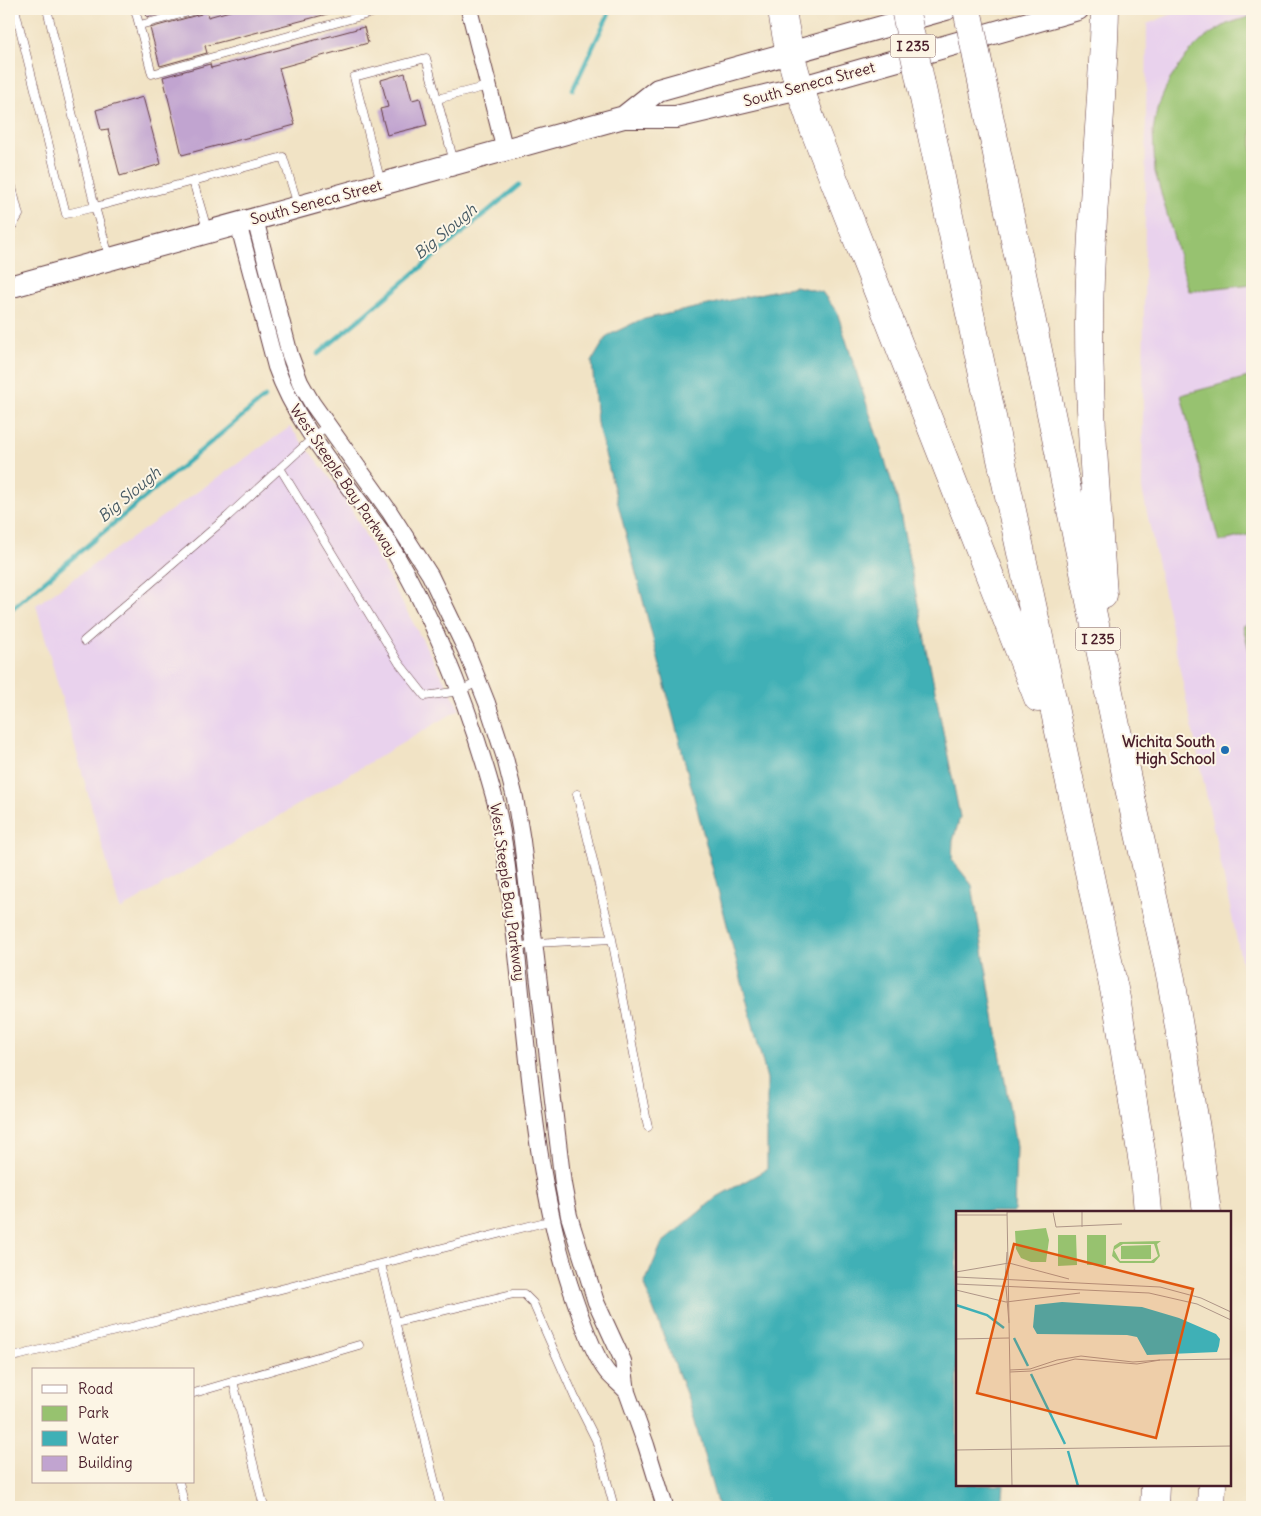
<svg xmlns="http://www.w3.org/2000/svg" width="1261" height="1516" font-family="Delius,sans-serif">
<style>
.built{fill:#e9d2ed}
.green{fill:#97c26f;stroke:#70704d}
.water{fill:#3fb0b6;stroke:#446870}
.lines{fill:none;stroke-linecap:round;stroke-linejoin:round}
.stream{stroke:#3fb0b6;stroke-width:4.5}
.building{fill:#c1a4d0}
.lane-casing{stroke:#633c42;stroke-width:9}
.street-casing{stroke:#633c42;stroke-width:18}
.secondary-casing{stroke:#633c42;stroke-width:24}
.highway-casing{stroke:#633c42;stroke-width:29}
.lane{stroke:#fff;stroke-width:8}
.street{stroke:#fff;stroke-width:16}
.secondary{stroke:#fff;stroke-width:22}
.highway{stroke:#fff;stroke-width:28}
.highway-bridge-casing{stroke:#633c42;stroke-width:29;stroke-linecap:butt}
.highway-bridge{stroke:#fff;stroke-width:28}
.poi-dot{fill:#1f6fb2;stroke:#fcf5e5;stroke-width:2}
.labels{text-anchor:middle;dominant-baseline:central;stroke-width:4;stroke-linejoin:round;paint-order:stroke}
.shield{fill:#fcf5e5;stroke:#7f5f63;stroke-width:1}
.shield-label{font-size:14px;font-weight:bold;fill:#4a1f2b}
.street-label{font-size:15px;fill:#4a1f2b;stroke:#fcf5e5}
.poi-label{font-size:15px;font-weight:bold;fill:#4a1f2b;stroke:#fcf5e5;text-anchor:end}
.water-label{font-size:16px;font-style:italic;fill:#465963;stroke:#fcf5e5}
.inset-river{fill:none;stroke:#3fb0b6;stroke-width:2.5}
.inset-road{fill:none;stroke:#ae9587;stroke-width:1}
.view{fill:#e0560e;fill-opacity:0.15;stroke:#e0560e;stroke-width:2.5}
.inset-edge{fill:none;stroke:#4a1f2b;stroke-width:2.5}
</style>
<rect width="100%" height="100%" fill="#fcf5e5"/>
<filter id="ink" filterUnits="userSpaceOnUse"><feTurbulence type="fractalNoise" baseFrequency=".02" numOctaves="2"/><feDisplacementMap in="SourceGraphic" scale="10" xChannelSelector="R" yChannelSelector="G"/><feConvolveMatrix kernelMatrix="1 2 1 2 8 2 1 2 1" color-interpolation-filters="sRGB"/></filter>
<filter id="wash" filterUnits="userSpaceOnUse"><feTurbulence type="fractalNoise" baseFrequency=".0096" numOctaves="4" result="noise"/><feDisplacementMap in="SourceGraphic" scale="20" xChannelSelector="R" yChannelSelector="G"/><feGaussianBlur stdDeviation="1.12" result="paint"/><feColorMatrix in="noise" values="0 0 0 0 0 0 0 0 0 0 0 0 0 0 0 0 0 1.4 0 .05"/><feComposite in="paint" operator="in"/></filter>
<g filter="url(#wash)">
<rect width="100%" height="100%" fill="#f1e3c5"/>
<path class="built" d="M1185,9h67v1003l-110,-523 5,-465z
M290,427l53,67 117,215 -340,201 -84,-305z"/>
<path class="green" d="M1252,16v268l-63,7 -34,-119 -2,-41 4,-22 12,-28 18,-26 18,-18 22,-13z
M1252,376v158l-33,8 -38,-147z
M1252,623v39l-9,-36z"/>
<path class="water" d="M795,286l27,6 15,20 60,186 63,319 -7,24 -1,19 20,25 44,262 -2,65h-57v273h47l-2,22h-284l-28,-103 -46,-119 18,-42 55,-46 50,-28v-90l-170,-656 -5,-62 15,-25 33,-16z"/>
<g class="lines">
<path class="stream" d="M573,89l38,-80
M318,354l201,-169
M9,611l256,-214"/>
</g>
<g id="blocks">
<path class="building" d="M144,9h35l-32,8z
M206,9l2,8 29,-8h93l1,4 -126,33 2,7 -47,13 -10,-38 51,-14z
M364,27l4,16 -89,25 16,57 -113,30 -19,-78 47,-13 1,4z
M405,73l7,27 8,-2 7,27 -40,10 -7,-26 8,-2 -7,-27z
M143,97l18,67 -41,12 -12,-47 -7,1 -5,-20z"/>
</g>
</g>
<g filter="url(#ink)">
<use href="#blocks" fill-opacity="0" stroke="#633c42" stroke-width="1"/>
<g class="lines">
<defs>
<path id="lane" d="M15,9l51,205 29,-7 -48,-198
M135,9l17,65 234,-65
M140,25l60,-16
M437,99l51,-13
M9,175l10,40 -6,10 -4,3
M193,181l14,48
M381,183l-27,-106 72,-19 28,104
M109,256l-14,-49 188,-50 15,48
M280,468l119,195 26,33 35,-5 18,-9
M84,641l143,-124 100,-92
M577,794l35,145 36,188
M516,948l19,-5 77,-4
M381,1264l60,243
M395,1322l118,-28h11l9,9 42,95 21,42 18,67
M9,1358l544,-138
M233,1381l31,126
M194,1393l165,-48
M179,1482l6,25"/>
<path id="street" d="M469,9l36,142
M238,223l38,144c18,52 58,100 91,145 8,12 18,23 25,36 46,77 77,160 101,245 12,41 15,85 20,126 15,123 19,249 57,367 8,23 22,67 37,86 6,7 14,13 20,20l-4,-31 -27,-59 -27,-86 -6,-32 -41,-343 -7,-43 -10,-40 -18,-55 -21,-53 -36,-75 -41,-64 -77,-108 -12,-21 -10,-27 -35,-136
M627,1392l19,53 19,62"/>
<path id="secondary" d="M624,117l34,-27 288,-81
M9,287l615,-170h52l123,-29 279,-79"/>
<path id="highway" d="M782,9c5,41 18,81 32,120l224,569
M979,67l148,712 44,200 26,156 10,77
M921,84l196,919 28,173 3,36
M1103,595c-6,-89 -14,-179 -14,-269 0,-106 14,-211 16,-317
M1154,1507l1,-22
M1211,1507l1,-22"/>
</defs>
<use href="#lane" class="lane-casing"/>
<use href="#street" class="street-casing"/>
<use href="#secondary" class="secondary-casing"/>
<use href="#highway" class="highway-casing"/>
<use href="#lane" class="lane"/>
<use href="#street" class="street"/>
<use href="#secondary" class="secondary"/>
<use href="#highway" class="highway"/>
<defs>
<path id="highway-bridge" d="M905,9l16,75
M967,9l12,58"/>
</defs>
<use href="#highway-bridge" class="highway-bridge-casing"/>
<use href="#highway-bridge" class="highway-bridge"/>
</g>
</g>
<circle class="poi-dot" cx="1225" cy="750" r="5"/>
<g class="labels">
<g class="shield">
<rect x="890.5" y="34.5" width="45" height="23" rx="4"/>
<rect x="1075.5" y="627.5" width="45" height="23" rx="4"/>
</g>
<g class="shield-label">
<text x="913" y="46">I 235</text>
<text x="1098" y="639">I 235</text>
</g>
<g class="street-label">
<text transform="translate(809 84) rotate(-15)">South Seneca Street</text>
<text transform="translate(316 202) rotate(-15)">South Seneca Street</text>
<text transform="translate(344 480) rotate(56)">West Steeple Bay Parkway</text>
<text transform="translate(508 892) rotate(82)">West Steeple Bay Parkway</text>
</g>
<g class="poi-label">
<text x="1215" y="741">Wichita South<tspan x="1215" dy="17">High School</tspan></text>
</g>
<g class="water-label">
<text transform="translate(445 231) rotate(-40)">Big Slough</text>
<text transform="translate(129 494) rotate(-40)">Big Slough</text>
</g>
</g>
<g transform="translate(956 1211)">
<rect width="275" height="275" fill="#f1e3c5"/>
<path d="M90,17l3,12 -3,22h-15l-10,-4 -5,-9 -1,-18zM102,24h18l1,30 -19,1zM131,24h19v30h-19zM205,30l-4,3 3,12 -6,7h-34l-8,-7 2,-10 6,-4zM167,33h31l4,12 -7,5h-31l-6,-11zM195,34v14h-30v-13z" fill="#97c26f" fill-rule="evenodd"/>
<path d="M106,91l80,5 37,11 37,16 4,5 -1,7 -2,6 -70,3 -10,-18 -10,-2 -90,-1 -4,-7 2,-22z" fill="#3fb0b6"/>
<path class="inset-river" d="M0,94l31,10 17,13M58,127l14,28M75,163l34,70M112,240l10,35"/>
<path class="inset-road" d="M51,0l5,275M126,0v16M51,1h45M97,1l3,15 66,-3M0,4h51M275,14v115M0,61l53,-9 60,16M0,66l204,10 41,11 30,14M49,70l2,-29M0,73l193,9 48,11 34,16M50,76l3,36M0,79l50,12 74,-9M0,128l53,-1M204,149l71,-1M54,159l20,-1 27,-9 24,-4 52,6 27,-2 -23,4 -62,-5 -44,12 -21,1M275,165v24M0,239l275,-4"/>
<path class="view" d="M58,33l179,45 -37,149 -179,-45z"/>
<rect width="275" height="275" class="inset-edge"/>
</g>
<rect width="1261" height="1516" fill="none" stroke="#fcf5e5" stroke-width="30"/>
<rect x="32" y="1368" width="162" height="115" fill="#fcf5e5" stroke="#b59f9b"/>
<rect x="42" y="1385" width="25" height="8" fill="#ffffff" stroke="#b59f9b"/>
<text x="78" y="1394" font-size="15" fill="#4a1f2b">Road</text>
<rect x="42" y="1406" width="25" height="15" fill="#97c26f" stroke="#b59f9b"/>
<text x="78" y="1418" font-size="15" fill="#4a1f2b">Park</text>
<rect x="42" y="1431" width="25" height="15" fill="#3fb0b6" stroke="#b59f9b"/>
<text x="78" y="1444" font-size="15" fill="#4a1f2b">Water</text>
<rect x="42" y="1456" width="25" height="15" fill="#c1a4d0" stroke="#b59f9b"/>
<text x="78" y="1468" font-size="15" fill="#4a1f2b">Building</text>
</svg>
